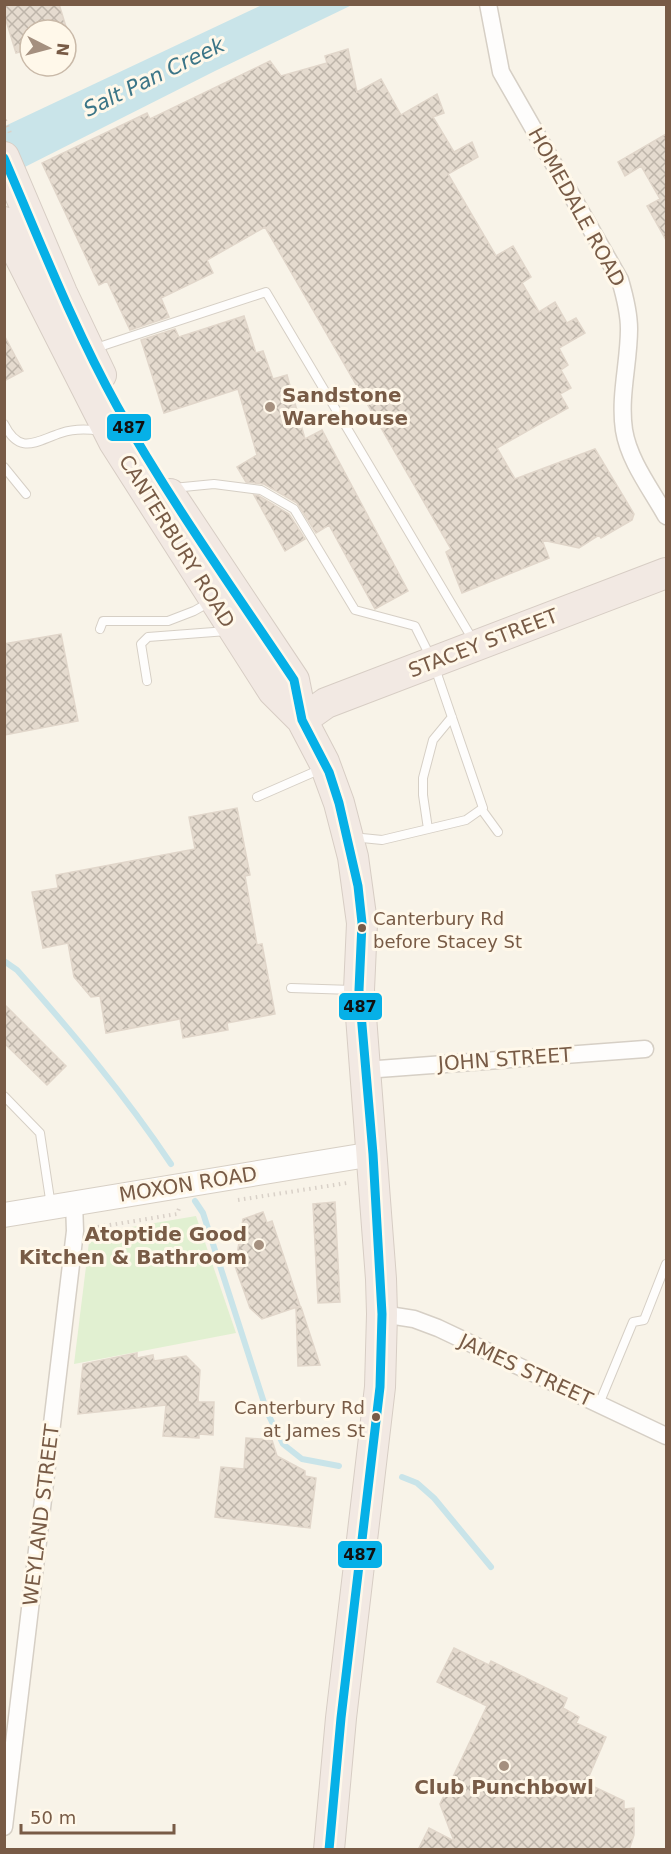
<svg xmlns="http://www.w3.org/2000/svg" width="671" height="1854" font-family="'DejaVu Sans',sans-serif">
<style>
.green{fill:#e1f0d1}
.water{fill:#c9e4e9}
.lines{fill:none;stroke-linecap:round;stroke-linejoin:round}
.stream{stroke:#c9e4e9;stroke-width:6}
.building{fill:url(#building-cross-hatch);stroke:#e1d6ca;stroke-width:1.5}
.lane-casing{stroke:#d6cfc5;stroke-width:10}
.street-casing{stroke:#d6cfc5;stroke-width:19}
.secondary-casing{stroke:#d7cfc4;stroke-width:26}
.highway-casing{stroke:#d7cdc4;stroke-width:32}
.path{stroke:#d9d1c8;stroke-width:4;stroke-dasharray:1.5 4.5;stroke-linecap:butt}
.lane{stroke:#fefdfc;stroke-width:8}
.street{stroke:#fefdfc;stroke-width:16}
.secondary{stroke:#fefdfc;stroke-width:24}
.highway{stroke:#f2e9e3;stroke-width:30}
.bus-1-casing{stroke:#fff8ea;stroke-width:14}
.bus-1{stroke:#06b0e7;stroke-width:9}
.poi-dot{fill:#a5907f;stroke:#fff8ea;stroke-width:2}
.bus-dot{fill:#785b46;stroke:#fff8ea;stroke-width:2}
.labels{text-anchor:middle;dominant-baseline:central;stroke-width:6;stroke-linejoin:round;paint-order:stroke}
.bus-label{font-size:18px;fill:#785b46;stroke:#fff8ea;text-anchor:start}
.street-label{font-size:20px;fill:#785b46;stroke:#fff8ea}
.poi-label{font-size:20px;font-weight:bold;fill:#785b46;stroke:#fff8ea;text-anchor:start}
.water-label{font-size:21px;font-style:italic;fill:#3b7587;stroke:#fff8ea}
.line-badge{stroke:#fff8ea;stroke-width:2}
.pale-badge-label{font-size:16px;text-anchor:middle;font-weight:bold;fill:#111}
</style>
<defs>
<pattern id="building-cross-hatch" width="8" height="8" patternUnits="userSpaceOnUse" patternTransform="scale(1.5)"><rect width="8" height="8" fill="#e5dbcf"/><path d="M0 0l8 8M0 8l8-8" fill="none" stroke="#beb5aa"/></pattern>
</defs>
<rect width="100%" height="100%" fill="#f8f3e8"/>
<path class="green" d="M196,1216l40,117 -162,31 16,-130z"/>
<path class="water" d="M262,5h90l-137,66 -210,106v-51z"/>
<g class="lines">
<path class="stream" d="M4,961l13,9c55,62 108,125 154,194
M195,1201l8,12 64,199 16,32 19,15 37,7
M402,1477l15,6 17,15 57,69"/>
</g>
<path class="building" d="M4,4h55l8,26h-37v19l-14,4 -12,-39z
M348,49l9,43 24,-13 20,36 36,-21 7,19 -11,4 21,35 18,-10 6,15 -30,17 48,82 17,-10 18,31 -9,6 17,29 16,-10 12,21 9,-5 9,15 -26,15 9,17 -7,5 10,18 -11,6 8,14 -71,40 18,31 80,-30 39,65 -2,6 -31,18 -2,-3 -20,13 -37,-8 7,18 -87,35 -16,-41 5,-3 -186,-322 -58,33 6,13 -52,25 8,19 -39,13 -23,-49 -8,4 -57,-122 105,-50 3,6 120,-58 11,15 46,-13 -2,-7z
M666,134v106l-19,-34 13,-7 -19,-33 -16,10 -7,-14z
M244,316l12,37 7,-2 10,28 14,-4 18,64 17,-9 86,161 -33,18 -46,-84 -13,8 -19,-30 -33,-19 -18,-2 -9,-15 20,-12 -19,-66 -74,24 -23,-73 34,-11 4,8z
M4,335l19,36 -19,10z
M254,495l5,1 30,18 16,25 -20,12z
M61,634l17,87 -74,14v-91z
M237,808l13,67 -5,1 12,69 5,-1 13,70 -48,9 1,7 -45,8 -3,-19 -74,14 -6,-37 -9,1 -17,-20 -6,-34 -25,5 -11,-56 26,-4 -2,-13 139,-26 -6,-32z
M4,1004l62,62 -19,19 -43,-42z
M335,1202l5,100 -22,1 -5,-99z
M263,1212l4,11 5,-2 28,85 -38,13 -12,-11 -15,-42 8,-47z
M301,1307l19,58 -22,1 -2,-58z
M137,1353v5l16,-3 1,6 32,-5 14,14 -2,32h16l-1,33 -14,-1v4l-36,-2 3,-31 -88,9 5,-50z
M246,1438l26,2 5,16 28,15v5l11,2 -6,50 -95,-11 6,-50 23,2z
M454,1648l35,17 2,-4 76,37 -4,10 16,9 -3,6 30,14 -20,46 38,18v8l10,-1v27l-5,15h-211l11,-22 25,13 -14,-37 47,-98 -50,-24z"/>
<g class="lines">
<defs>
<path id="lane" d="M93,349l173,-57 207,348
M4,424c16,32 32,17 57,9 12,-4 27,-4 39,-2
M4,467l22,27
M173,488l41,-4 47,6 33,19 61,101 60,16 18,36 50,146 -17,12 -84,20 -30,-3
M100,629l3,-8h65l26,-10 16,-9
M147,681l-6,-37 7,-7 79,-6
M257,797l64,-28
M482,810l16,22
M428,829l-5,-34v-17l10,-38 19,-23
M291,988l62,2
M4,1096l36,37 11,73
M599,1404l34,-82 11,-2 22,-56"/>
<path id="street" d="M488,4l13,68 119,208c5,17 9,32 9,49 0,34 -10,67 -5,101 5,31 27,59 42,86
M365,1070l280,-21
M382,1314l32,5 24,9 228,108
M4,1827l71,-596 -1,-29"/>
<path id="secondary" d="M4,1215l369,-61"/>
<path id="highway" d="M4,157l58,136 39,82
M4,222l16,35 94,185 159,249 29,29 22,42 15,41 14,54 9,66 -3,67 22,289 1,35 -2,73 -39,331 -12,132
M170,494l124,186 8,40
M302,720l24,-17 340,-130"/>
</defs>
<use href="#lane" class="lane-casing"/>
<use href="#street" class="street-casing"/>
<use href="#secondary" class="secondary-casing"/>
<use href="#highway" class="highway-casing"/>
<path class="path" d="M5,120l5,13
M238,1200l109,-17
M92,1228l85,-14 3,-8"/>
<use href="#lane" class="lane"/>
<use href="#street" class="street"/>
<use href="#secondary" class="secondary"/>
<use href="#highway" class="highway"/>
<defs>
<path id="bus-1" d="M4,158c36,83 69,169 113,248 53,95 117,184 177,274l8,40 27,52 10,31 19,83 4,37 -3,67 14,164 9,160 -2,73 -39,331 -12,132"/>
</defs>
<use href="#bus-1" class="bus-1-casing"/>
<use href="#bus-1" class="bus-1"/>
</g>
<g class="poi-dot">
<circle cx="270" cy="407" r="6"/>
<circle cx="259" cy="1245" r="6"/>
<circle cx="504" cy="1766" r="6"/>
</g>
<g class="bus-dot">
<circle cx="362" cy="928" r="5"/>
<circle cx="376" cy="1417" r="5"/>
</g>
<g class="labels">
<g class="bus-label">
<text x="373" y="918">Canterbury Rd<tspan x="373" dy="23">before Stacey St</tspan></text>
<text x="365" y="1407" text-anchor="end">Canterbury Rd<tspan x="365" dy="23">at James St</tspan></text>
</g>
<g class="street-label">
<text transform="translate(577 207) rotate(61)">HOMEDALE ROAD</text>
<text transform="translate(177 541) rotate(58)">CANTERBURY ROAD</text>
<text transform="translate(483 643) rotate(-21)">STACEY STREET</text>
<text transform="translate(505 1059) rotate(-4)">JOHN STREET</text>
<text transform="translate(188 1184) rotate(-9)">MOXON ROAD</text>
<text transform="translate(526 1370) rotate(25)">JAMES STREET</text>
<text transform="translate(41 1515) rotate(-83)">WEYLAND STREET</text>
</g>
<g class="poi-label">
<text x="282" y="395">Sandstone<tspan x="282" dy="23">Warehouse</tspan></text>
<text x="247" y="1234" text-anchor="end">Atoptide Good<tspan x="247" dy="23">Kitchen &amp; Bathroom</tspan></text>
<text x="504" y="1787" text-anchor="middle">Club Punchbowl</text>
</g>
<g class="water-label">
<text transform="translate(154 77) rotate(-26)">Salt Pan Creek</text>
</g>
</g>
<g class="line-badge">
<rect x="106" y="413" width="46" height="29" rx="6" fill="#06b0e7"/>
<rect x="338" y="992" width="45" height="29" rx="6" fill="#06b0e7"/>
<rect x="337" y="1540" width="46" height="29" rx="6" fill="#06b0e7"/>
</g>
<g class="pale-badge-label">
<text x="129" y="433">487</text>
<text x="360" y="1012">487</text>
<text x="360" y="1560">487</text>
</g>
<rect width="671" height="1854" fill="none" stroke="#785b46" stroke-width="12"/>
<g transform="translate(48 48) rotate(96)"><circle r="28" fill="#fff8ea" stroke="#c9b9a8" stroke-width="1.5"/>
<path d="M0-4.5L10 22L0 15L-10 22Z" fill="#a5907f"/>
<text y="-9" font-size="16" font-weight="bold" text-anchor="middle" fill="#785b46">N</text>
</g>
<path d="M21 1824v9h153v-9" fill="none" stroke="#785b46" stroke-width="3"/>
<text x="30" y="1824" font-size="18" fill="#785b46" stroke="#fff8ea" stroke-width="4.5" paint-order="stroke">50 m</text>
</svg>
